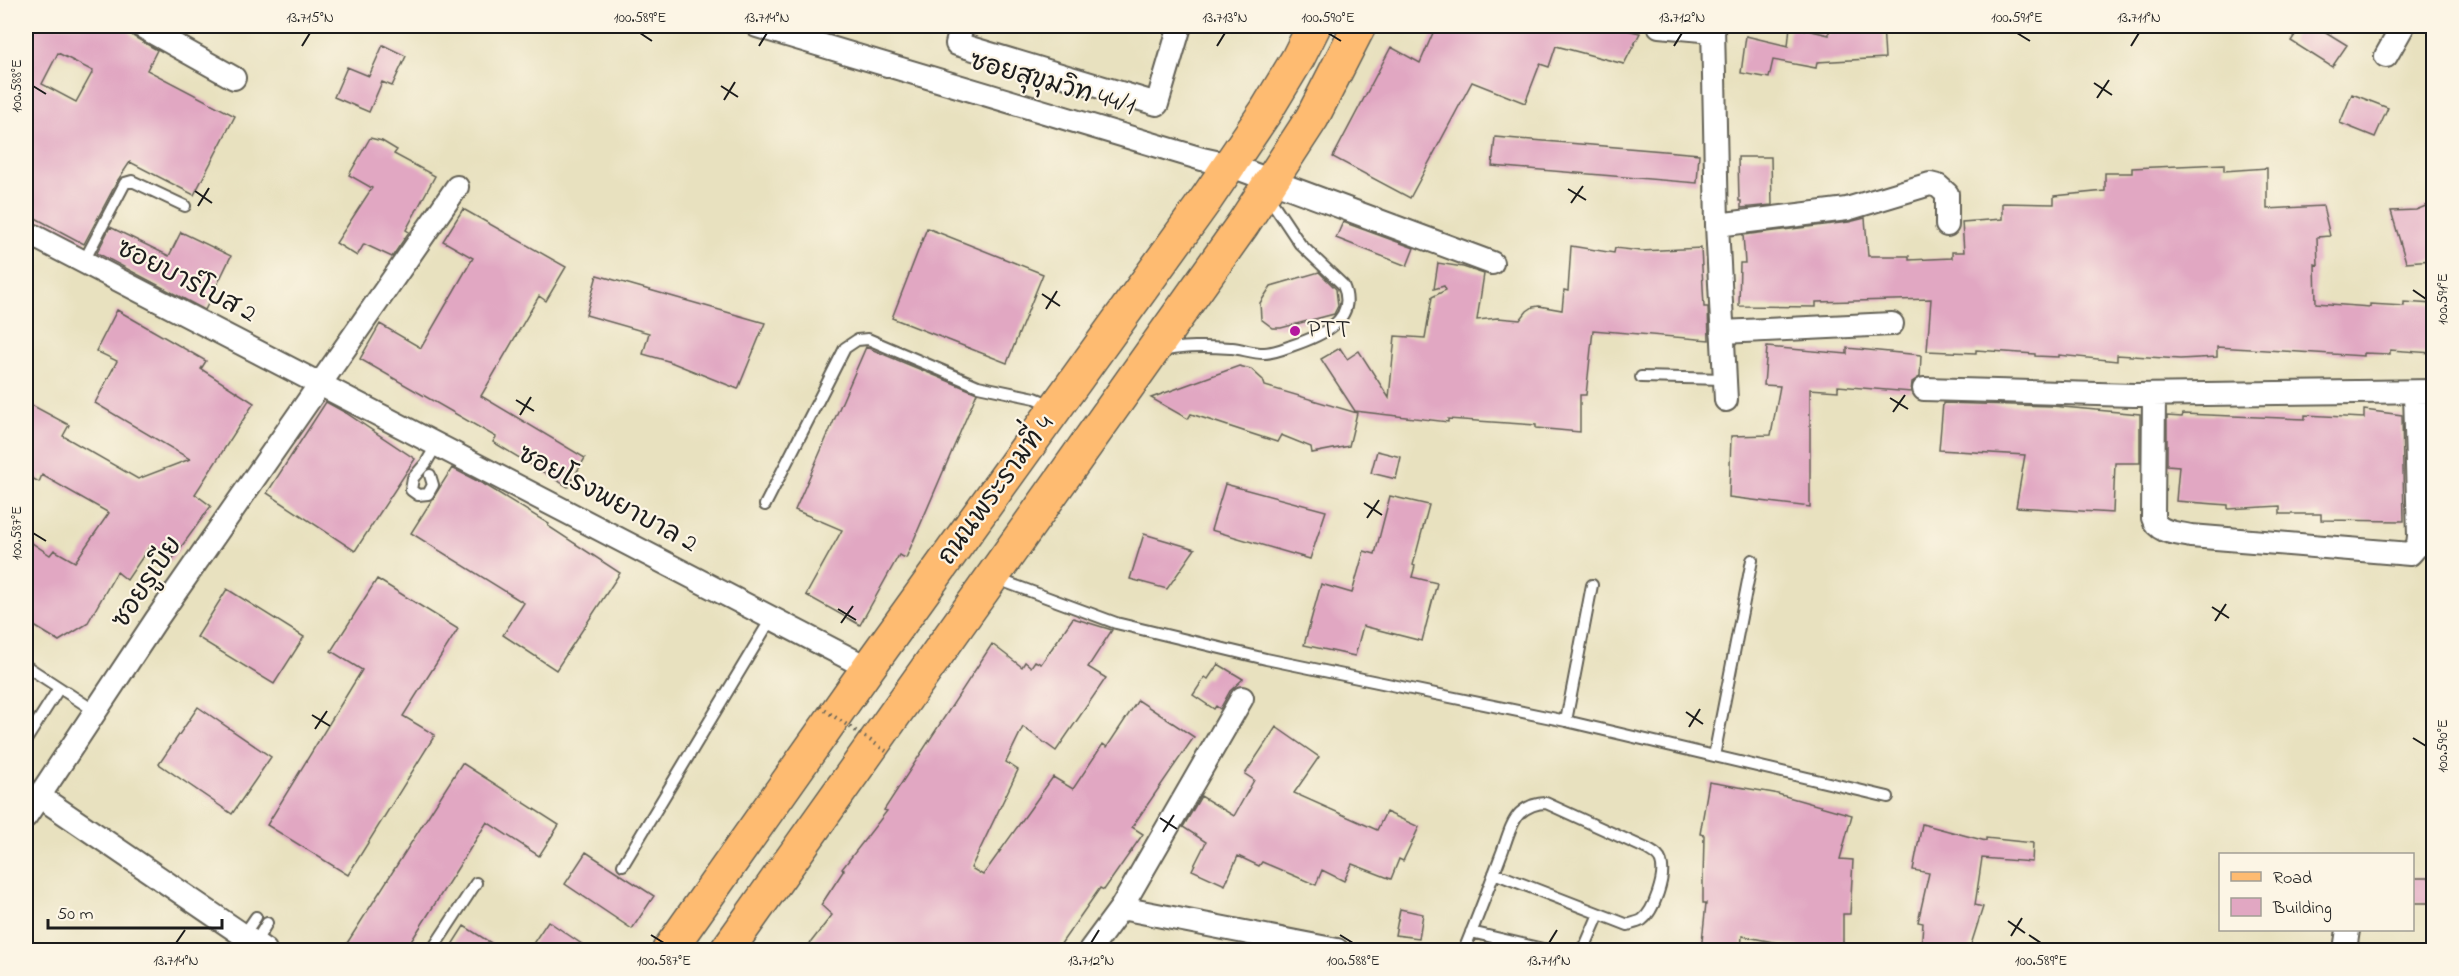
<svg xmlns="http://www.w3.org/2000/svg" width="2459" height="976" font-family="'Indie Flower','Playpen Sans Thai',sans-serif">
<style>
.building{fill:#e1a7c2;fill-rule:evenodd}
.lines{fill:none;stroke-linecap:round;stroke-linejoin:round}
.service-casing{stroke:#636155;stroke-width:14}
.minor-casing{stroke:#636155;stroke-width:26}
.primary-casing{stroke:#636155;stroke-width:36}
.service{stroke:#fff;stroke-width:10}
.minor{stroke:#fff;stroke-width:22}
.primary{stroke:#febb71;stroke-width:33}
.path-bridge{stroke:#636155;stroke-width:4;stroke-dasharray:1.5 4.5;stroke-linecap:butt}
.ticks{fill:none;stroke:#1c1c1c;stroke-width:2}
.poi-dot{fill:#b5179e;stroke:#fcf5e5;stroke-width:2}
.labels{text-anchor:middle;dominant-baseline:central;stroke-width:4.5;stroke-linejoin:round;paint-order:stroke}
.street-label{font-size:26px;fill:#1c1c1c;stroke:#fcf5e5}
.poi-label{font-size:26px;fill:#1c1c1c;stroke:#fcf5e5;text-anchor:start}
.neatline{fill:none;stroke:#1c1c1c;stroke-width:2}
.ticks-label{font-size:15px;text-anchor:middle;fill:#1c1c1c}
</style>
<rect width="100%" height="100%" fill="#fcf5e5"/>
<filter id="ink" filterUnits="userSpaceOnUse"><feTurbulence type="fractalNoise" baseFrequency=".0167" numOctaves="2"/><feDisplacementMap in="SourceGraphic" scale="12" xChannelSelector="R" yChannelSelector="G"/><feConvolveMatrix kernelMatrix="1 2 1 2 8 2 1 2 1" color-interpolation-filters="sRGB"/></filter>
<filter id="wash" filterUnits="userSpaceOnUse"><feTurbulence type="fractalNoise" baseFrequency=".008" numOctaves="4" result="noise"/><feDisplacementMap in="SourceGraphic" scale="24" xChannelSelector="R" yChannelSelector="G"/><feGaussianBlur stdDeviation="1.35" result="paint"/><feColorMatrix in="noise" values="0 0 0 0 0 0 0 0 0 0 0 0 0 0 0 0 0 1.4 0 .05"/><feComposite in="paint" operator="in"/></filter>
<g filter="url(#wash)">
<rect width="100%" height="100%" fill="#e8e1bf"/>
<g id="blocks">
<path class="building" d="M26,26h102l1,6 5,5 23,13 -10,20 88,46 -41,79 -64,-33 -12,18 -34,64 -58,-31zM58,53l35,18 -17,31 -34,-18z
M1436,26h173l31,7 -16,31 -68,-18 -7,21 -9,-3 -15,39 -53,-21 -62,116 -77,-41 58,-110 29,16z
M1790,26l39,9v-9h54l2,32 -68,4 -1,6 -43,-8 -4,18 -28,-5 5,-37 42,10z
M2301,26h15l31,19 -15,22 -41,-26z
M383,45l23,11 -14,30 -10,-4 -13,30 -35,-15 13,-30 22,9z
M2352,94l36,14 -13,29 -35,-14z
M1495,137l204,17 -2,29 -205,-17z
M370,138l12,3 15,9 -3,4 41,22 -29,54 3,2 -17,25 -28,-13 -7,12 -21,-13 36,-55 -23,-13z
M1738,157h33l1,48 -31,3v-7h-2z
M2224,164v7l43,-3v41l56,-3 7,30 -13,1 1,28 -3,-1 1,39 54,4v-3l34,2v-4l29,2v49l-43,-3v4l-26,-1v3l-147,-9v10l-37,2 -63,-4v6l-58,-6v2l-24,-1v-2l-59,-4v3l-26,-1 -23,-1 4,-52 -115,3v5l-77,-1 1,-43h5l-2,-28 106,-13 16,-4 3,38h41v4l43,-2v-6h12l-2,-30 40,-3v-16l52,1v-8l51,-5v-18h27v-5z
M2433,203v57l-27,2 -15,-51 25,-1z
M463,209l103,58 -20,34 -7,-5 -58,100 104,62 -17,29 -75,-45 3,-5 -136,-78 20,-35 41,24 52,-90 -30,-17z
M1343,222l71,26 -7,18 -71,-28z
M110,227l59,29 12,-24 50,24 -26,54 -108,-57z
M927,228l116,46 -36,89 -115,-45z
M1571,246l43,7 1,-5 26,3 60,-3 3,59h4l1,33 -116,-10 -7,65h-6v37l-44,-4v-3l-88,-6v3l-93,-11 -34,-52 19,-11 7,11 12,-8 30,47 6,-62 30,2 7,-41 14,-7 -2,-4 -10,3 4,-26 25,4 21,7 -7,46 21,-2 22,2 7,-9 6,-4 6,-1 23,4 2,-20 4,1z
M1319,272l17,17 2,17 -4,8 -53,14h-8l-12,-9 -1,-16 11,-17z
M597,275l168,48 -27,66 -70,-28 -25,-7 6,-21 -63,-18z
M117,310l89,51 -5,8 53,34 -59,91 16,12 -40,55 -21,-15 -23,34 -10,-8 -30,52 -28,17 -33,-20v-82l24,16 4,-5 21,12 34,-49 -67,-38 -3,7 -13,-7v-73l43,23 -6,11 75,43 52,-20 -95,-56 22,-42 -21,-10z
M866,347l111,46 -71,165 -7,-3 -39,70 -54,-30 36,-65 -47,-20z
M1767,347l80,7v-6l74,7 -1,22 -8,5 -1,10 -73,-6v5l-28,-2v118l-81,-10 2,-61 40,-1 9,-49 -16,-1z
M1239,366l12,3 12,11 2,6 92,27 -8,33 -37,7 -1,-6 -30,-12 -4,7 -86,-28 -3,5 -37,-21z
M326,402l20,11 69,46 -60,92 -88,-58z
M1943,403l109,3 88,8v49h-25l-2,50 -97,-6 9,-52 -86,-5z
M2364,410l38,5 2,106 -83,-1v-6h-41v-8l-52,3v-4l-52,-4 3,-35 -12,-1v-49l15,1 1,-3 122,5v-4l59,3z
M1377,451l24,6 -5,22 -25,-6z
M452,468l35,18 62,38 -1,2 72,47 -64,97 -53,-35 21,-32 -113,-70z
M1225,484l101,27 -16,48 -99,-29z
M1390,496l39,9 -16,60 2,1 -3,11 25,6 -15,58 -59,-15 -8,30 -51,-11 17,-61 31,9 12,-42 11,3z
M1144,534l51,15 -28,40 -37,-10z
M377,579l81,50 -55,87 32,19 -87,140 -81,-50 95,-155 -31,-19z
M227,589l77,48 -30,47 -77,-47z
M1073,618l39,12 -24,37 18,11 -50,73 -33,-24 -17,35 12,8 -47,98 12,7 70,-98 20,12 30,-45 4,3 31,-47 56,37 -62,90 11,7 -39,56 -4,-2 -44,63h-252l28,-36 -11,-10 23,-35 -2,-1 45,-58 -3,-1 108,-166 30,23 3,-5 6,5 4,-6 6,3z
M1218,664l25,15 -13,12 -10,18 -4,-3 -2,3 -21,-14 12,-18 3,2z
M198,707l73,50 -39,57 -73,-50z
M1276,727l43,30 -25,36 83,37 9,-18 33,15 -16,34 -4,-2 -8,20 -39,-15 -8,17 -22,-11 -6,15 -54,-23 -3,4 -21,-10 -13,29 -33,-15 14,-28 -23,-15 18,-31 33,20 20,-36 -9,-6z
M462,763l97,62 -20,31 -52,-34 -82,129h-63z
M1709,782l65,11 78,22 -12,44 13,1 -3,54h-7v37h-24l-77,-15 -1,15h-40l5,-48h-3v-22l1,-46 -4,-1z
M1922,824l64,17v-3l47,5 -1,19 -50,-4 -7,47 8,2 -14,44h-48l2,-28 -5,-1 11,-49 -16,-3z
M586,852l68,44 -22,33 -67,-45z
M2412,878h21v25h-21z
M1400,909l23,5 -4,24 -24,-3z
M548,921l44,30h-64z
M464,926l40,25h-56z"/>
</g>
</g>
<g filter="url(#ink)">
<use href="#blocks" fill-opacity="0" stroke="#636155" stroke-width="1.5"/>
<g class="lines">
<defs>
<path id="service" d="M84,261l41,-78 7,-2 53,25
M1162,352c17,-7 51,-5 70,-4 10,1 21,5 32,5 9,0 19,-4 27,-7 27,-9 68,-25 52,-61l-43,-41 -32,-48
M1641,377l84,2
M430,475l3,10 -5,9 -10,1 -7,-5 2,-12 13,-15 11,-19
M765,505l80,-157 12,-8 11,-1 110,47 57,12 17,7
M996,575l12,8 108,40 150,36 300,62 322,76
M26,666l69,45
M1566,721l26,-136
M26,740l33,-52
M1714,756l38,-196
M623,865l148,-246
M1471,932l76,18
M243,936l13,-19
M255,943l12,-20
M432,950l44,-67
M1464,950c13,-31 25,-63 37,-95 5,-12 9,-32 19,-42 7,-6 17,-10 26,-10l101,46c6,4 12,6 14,13 5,14 -7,49 -19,58 -3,2 -10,3 -14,5l-134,-52
M1580,950l6,-6 13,-30"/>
<path id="minor" d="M141,26l93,52
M757,26l445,133 27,6 263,98
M962,26l-5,18 200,60 23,-78
M1659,26l54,5
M1713,26l4,199 9,175
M2386,56l17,-30
M1717,225l130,-16 83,-25 8,2 9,8v31
M26,232l842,436
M1722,332l170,-8
M1924,389l210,6 300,-4
M2154,395l-1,123c4,15 25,15 38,18l219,18 8,-9 1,-9 -4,-143
M39,796l226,154
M26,816l130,-196 301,-433
M1121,908l216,42
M1090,950l31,-42 121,-210
M2345,950l3,-20"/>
<path id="primary" d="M669,950l199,-282 339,-470 59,-87 32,-53 16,-32
M727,950l516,-726 69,-106 47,-92"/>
</defs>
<use href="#service" class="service-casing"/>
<use href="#minor" class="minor-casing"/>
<use href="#primary" class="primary-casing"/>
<use href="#service" class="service"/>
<use href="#minor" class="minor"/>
<use href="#primary" class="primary"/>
<path class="path-bridge" d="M820,707l66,44"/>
</g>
</g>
<path class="ticks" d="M640,33l12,8M1328,33l13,8M2017,33l13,8M302,46l8,-13M759,46l8,-13M1217,46l8,-13M1674,46l8,-13M2131,46l8,-13M2094,83l18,12M33,86l13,8M721,86l17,11M2097,98l12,-18M724,100l11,-18M1568,189l18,11M195,191l17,12M1571,203l12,-17M198,206l11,-18M2413,290l13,9M1042,294l18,12M1046,309l11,-18M1890,398l18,11M516,400l18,11M1893,412l12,-17M520,415l11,-18M1364,503l18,12M1367,518l12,-18M33,533l13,8M2212,607l17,11M838,609l18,11M2215,621l11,-17M841,623l12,-17M1686,712l17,12M312,715l18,11M1689,727l11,-18M315,729l12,-18M2413,738l13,8M1160,818l17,11M1163,832l11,-17M2008,921l17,12M651,935l13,8M1340,935l13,8M2029,935l12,8M2011,936l11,-18M176,943l9,-13M1091,943l8,-13M1549,943l8,-13"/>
<circle class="poi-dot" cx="1295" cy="331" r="6"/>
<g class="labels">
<g class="street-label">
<text transform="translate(1052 85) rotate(16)">ซอยสุขุมวิท 44/1</text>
<text transform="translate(186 282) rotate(27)">ซอยบาร์โบส 2</text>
<text transform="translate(997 491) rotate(-54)">ถนนพระรามที่ 4</text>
<text transform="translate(607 500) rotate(28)">ซอยโรงพยาบาล 2</text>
<text transform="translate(148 583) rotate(-56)">ซอยรูเบีย</text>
</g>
<g class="poi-label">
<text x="1307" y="331">PTT</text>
</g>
</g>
<rect width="2459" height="976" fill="none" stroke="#fcf5e5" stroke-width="66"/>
<rect x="2219" y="853" width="195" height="78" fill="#fcf5e5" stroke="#a29e95" stroke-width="1.5"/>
<rect x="2231" y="872" width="30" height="9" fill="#febb71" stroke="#a29e95" stroke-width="1.5"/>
<text x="2273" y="883" font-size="18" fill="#1c1c1c">Road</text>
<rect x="2231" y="898" width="30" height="18" fill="#e1a7c2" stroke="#a29e95" stroke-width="1.5"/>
<text x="2273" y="913" font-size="18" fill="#1c1c1c">Building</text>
<path d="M48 919v9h174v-9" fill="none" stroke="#1c1c1c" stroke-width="3"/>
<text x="57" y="919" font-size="18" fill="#1c1c1c" stroke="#fcf5e5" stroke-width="4.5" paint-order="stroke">50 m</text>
<rect x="33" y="33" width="2393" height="910" class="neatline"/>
<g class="ticks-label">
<text x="310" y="22">13.715°N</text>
<text x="640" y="22">100.589°E</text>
<text x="767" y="22">13.714°N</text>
<text x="1225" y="22">13.713°N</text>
<text x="1328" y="22">100.590°E</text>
<text x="1682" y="22">13.712°N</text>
<text x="2017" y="22">100.591°E</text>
<text x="2139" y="22">13.711°N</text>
<text transform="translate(16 86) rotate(-90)" y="5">100.588°E</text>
<text transform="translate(2442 299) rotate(-90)" y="5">100.591°E</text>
<text transform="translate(16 533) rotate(-90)" y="5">100.587°E</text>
<text transform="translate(2442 746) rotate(-90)" y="5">100.590°E</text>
<text x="176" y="965">13.714°N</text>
<text x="664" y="965">100.587°E</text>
<text x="1091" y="965">13.712°N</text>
<text x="1353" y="965">100.588°E</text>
<text x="1549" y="965">13.711°N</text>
<text x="2041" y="965">100.589°E</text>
</g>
</svg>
